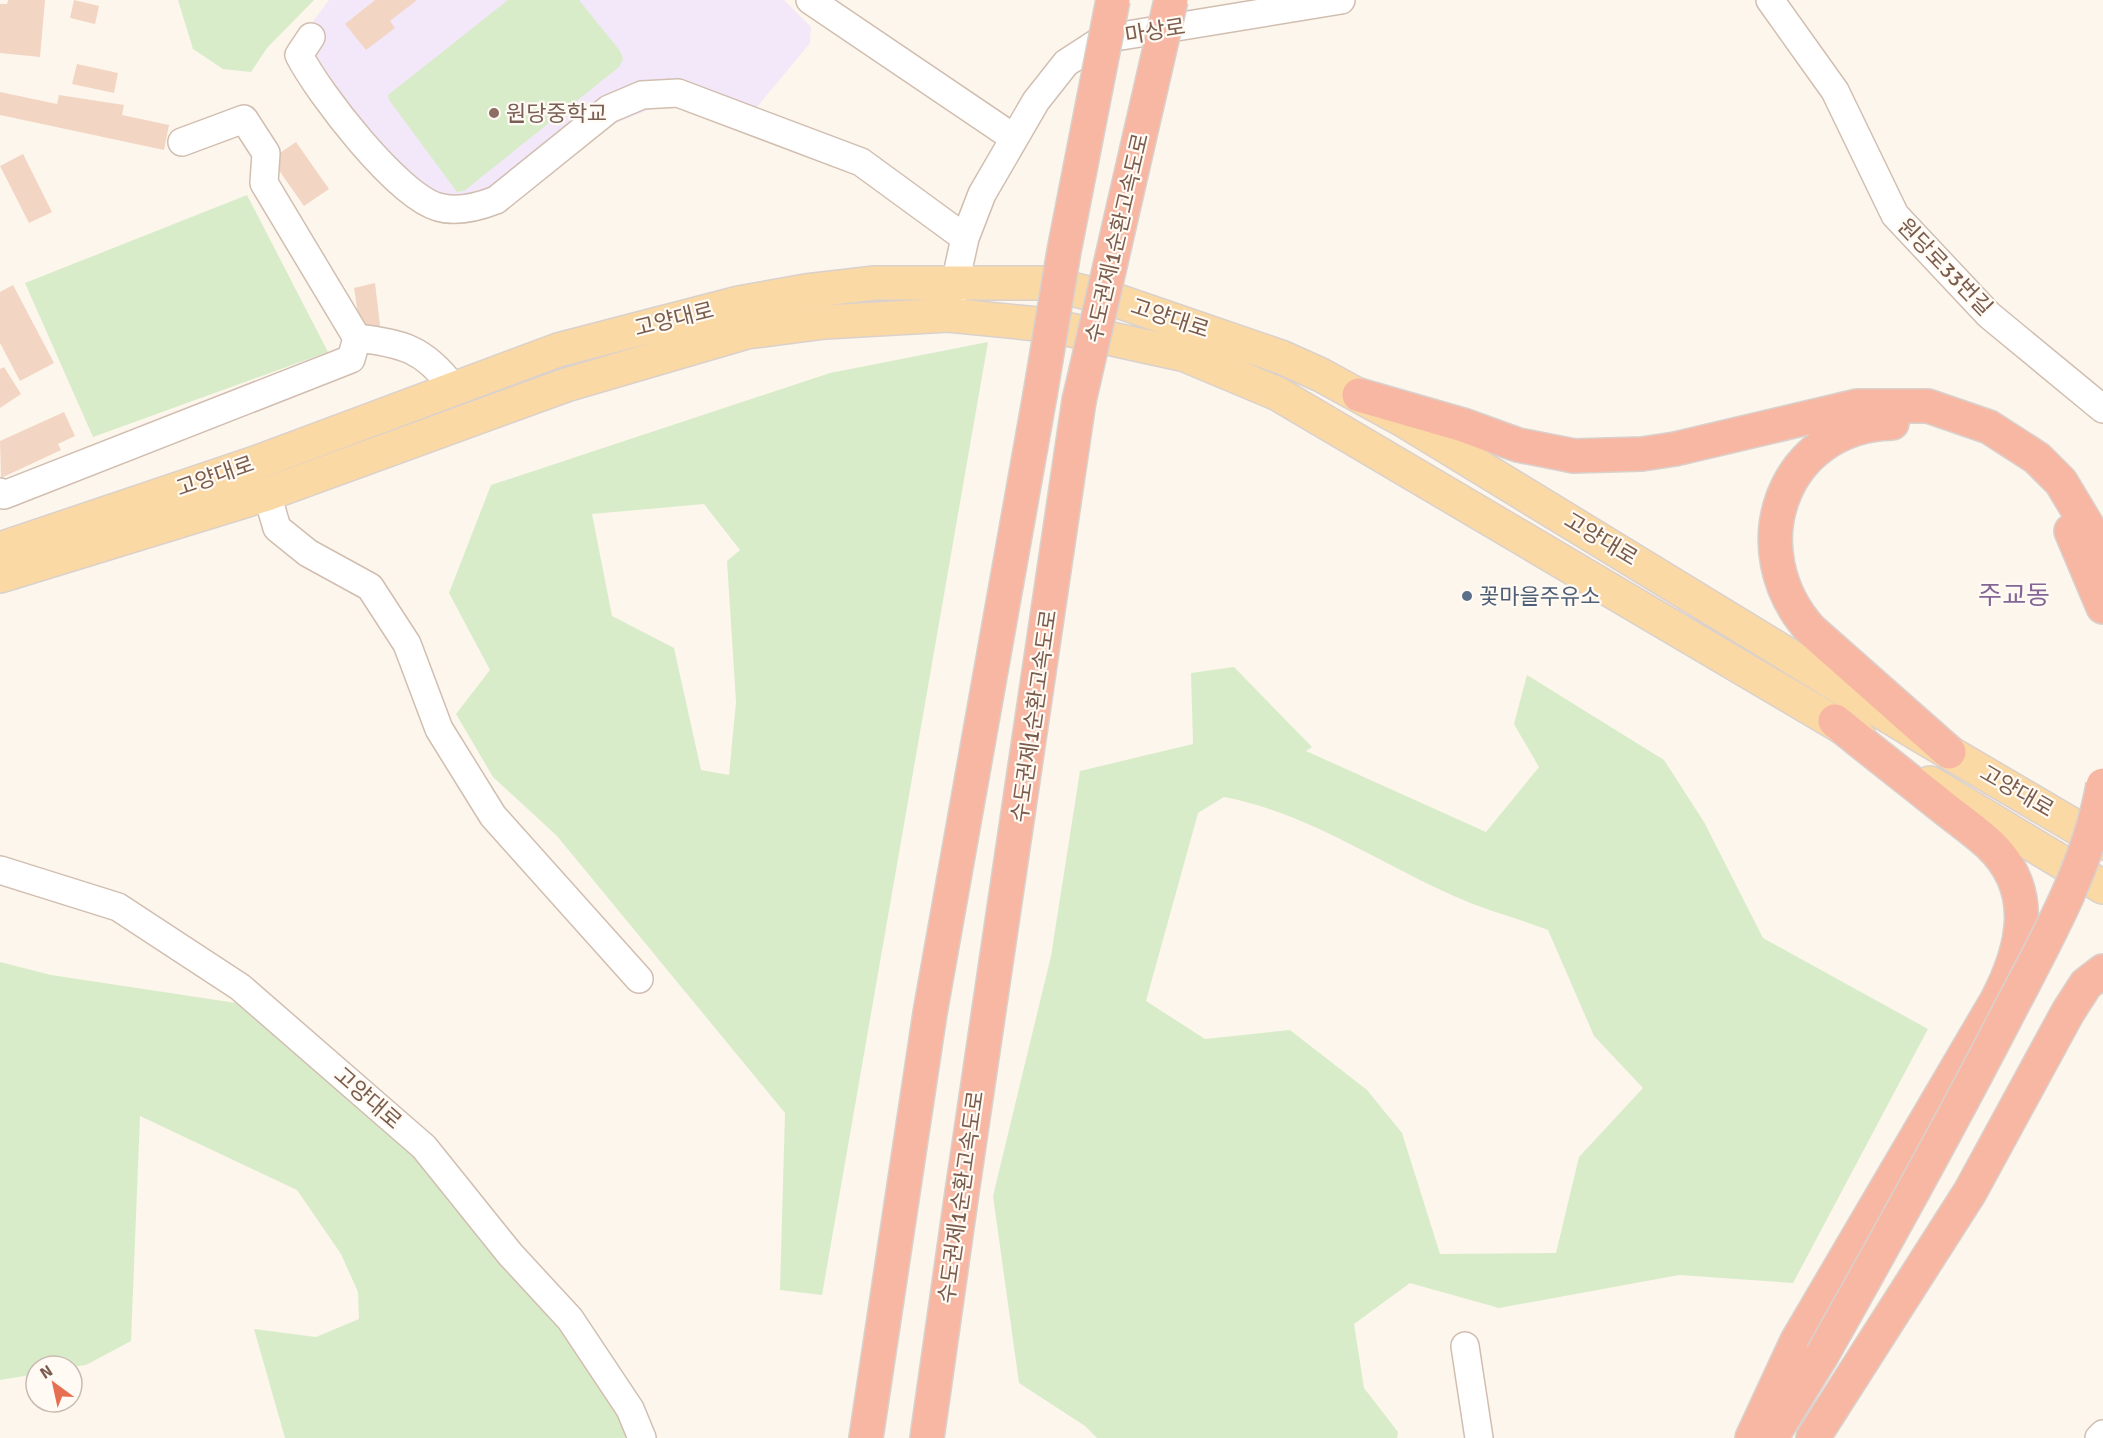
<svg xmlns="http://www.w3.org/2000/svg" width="2103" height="1438" font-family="Signika,'Noto Sans KR',sans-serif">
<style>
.education{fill:#f3e8fa}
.green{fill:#d8ecc9;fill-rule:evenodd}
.building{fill:#f3d5c3}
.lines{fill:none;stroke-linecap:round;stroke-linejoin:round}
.minor-casing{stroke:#d1beb0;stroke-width:30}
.major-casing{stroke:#dad1cd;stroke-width:36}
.highway-casing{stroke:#dad1cd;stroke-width:36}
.minor{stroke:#fff;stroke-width:27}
.major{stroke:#fbd9a5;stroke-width:33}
.highway{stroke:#f7b7a3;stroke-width:33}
.highway-bridge-casing{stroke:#dad1cd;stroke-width:36;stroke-linecap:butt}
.highway-bridge{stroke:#f7b7a3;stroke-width:33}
.education-dot{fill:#8d6e63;stroke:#fffaf3;stroke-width:2}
.service-dot{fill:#5c6f8a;stroke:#fffaf3;stroke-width:2}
.labels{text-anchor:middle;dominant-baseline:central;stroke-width:4.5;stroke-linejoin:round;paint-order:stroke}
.street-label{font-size:22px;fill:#7a5c4d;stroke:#fffaf3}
.education-label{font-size:22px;fill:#785e54;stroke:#fffaf3;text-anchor:start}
.service-label{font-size:22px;fill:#4e5e75;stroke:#fffaf3;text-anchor:start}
.quarter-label{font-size:26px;fill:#846695;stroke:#fffaf3}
</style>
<rect width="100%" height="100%" fill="#fdf6ec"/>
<path class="education" d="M329,0h455l27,27 -1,16 -63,76 -45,-16 -46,4 -40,16 -40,24 -73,58 -87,-5 -117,-160z"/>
<path class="green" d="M178,0h136l-47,48 -16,24 -28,-3 -30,-20z
M508,0h71l41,51 3,8 -4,8 -155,124 -7,1 -68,-92 -1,-5z
M247,195l81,157 -235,85 -68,-154z
M988,342l-166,953 -42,-5 5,-177 -228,-277 -64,-59 -37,-63 34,-44 -41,-77 42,-108 339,-112zM704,504l36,46 -13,11 9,141 -7,73 -28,-5 -27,-122 -62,-32 -20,-102z
M1234,667l78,80 -6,4 180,81 53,-65 -25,-43 13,-49 137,85 40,62 59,116 165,91 -135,254 -114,-8 -180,33 -89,-25 -56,41 10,64 34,44 -1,6h-300l-12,-12 -66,-43 -26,-187 58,-240 29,-185 113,-27 -2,-71zM1224,797c84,16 153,65 230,99 30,14 63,22 94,34l46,106 49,52 -64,69 -23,96 -116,1 -38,-121 -35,-43 -77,-60 -85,9 -59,-38 52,-188z
M0,962l51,13 185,28 185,158 184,217 25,60h-345l-31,-109 62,8 43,-18 -1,-27 -17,-38 -44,-64 -157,-74 -9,225 -45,24 -14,2 -36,-1v8l-36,6z"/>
<path class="building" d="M8,0h37l-5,57 -40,-4v-49h7z
M74,0l25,6 -4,18 -25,-6z
M375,0h42l-27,21 5,7 -29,22 -21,-26z
M77,64l41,9 -4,20 -42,-9z
M0,92l57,12 2,-9 65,10 -2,10 47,10 -5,25 -164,-35z
M296,142l33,47 -25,17 -33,-47z
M23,154l29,58 -23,11 -29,-57z
M375,283l5,42 -3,5 -17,-3 -6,-39z
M13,285l41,78 -34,18 -20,-38v-51z
M4,367l17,27 -21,14v-39z
M64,412l11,24 -17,8 3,6 -60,28 -1,-37z"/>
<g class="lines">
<defs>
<path id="minor" d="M810,0l204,138
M1770,0l65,91 60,124 94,100 114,94
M311,37l-12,18c20,39 98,140 139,152 19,6 40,0 58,-7l113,-91 33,-14 36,-2 183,69 104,76
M951,302l14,-64 17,-44 54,-93 30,-38 37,-24 238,-39
M357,338c45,5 67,11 95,48l9,1
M0,492l4,3 347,-136 6,-21 -93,-155 2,-30 -22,-34 -62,23
M267,494l10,34 31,25 62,34 37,57 32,85 54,87 146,163
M0,870l118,37 122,80 184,160 86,107 60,65 60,90 12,29
M1465,1346l14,92
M2099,1438l4,-4"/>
<path id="major" d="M0,549l255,-86 303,-113 181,-47 67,-12 69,-8h172l65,16 169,58 40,18 82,45 513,313 187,110
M0,576l267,-82 299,-109 181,-53 78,-10 123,-7 100,10 137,30 93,39 581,343
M1930,783l173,104"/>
<path id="highway" d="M1359,395l104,30 55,20 56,11 68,-2 33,-5 182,-43h71l61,21 48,31 24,24 42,70
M1892,423c-111,3 -153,127 -81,207l138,122
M2071,531l32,76
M1773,1435l49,-80
M866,1438l64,-425 110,-618
M927,1438c48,-346 102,-691 152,-1037
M1752,1438l45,-97 200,-341c27,-52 41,-110 -8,-156 -15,-14 -34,-27 -50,-40 -35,-28 -70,-55 -104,-83
M1813,1438l157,-246 98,-180 18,-28 17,-13"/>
</defs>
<use href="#minor" class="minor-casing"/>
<use href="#major" class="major-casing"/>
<use href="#highway" class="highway-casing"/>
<use href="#minor" class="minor"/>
<use href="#major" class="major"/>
<use href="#highway" class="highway"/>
<defs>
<path id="highway-bridge" d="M1040,395l24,-144 49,-251
M1079,401l92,-401
M1822,1355c62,-110 123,-220 181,-332 39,-76 85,-153 100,-238"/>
</defs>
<use href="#highway-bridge" class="highway-bridge-casing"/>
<use href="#highway-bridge" class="highway-bridge"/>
</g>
<circle class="education-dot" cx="494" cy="113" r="6"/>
<circle class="service-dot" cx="1467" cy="596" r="6"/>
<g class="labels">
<g class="street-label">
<text transform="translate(1155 31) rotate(-9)">마상로</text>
<text transform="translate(1117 238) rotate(-77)">수도권제1순환고속도로</text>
<text transform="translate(1945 267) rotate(46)">원당로33번길</text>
<text transform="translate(1170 318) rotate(18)">고양대로</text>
<text transform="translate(674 319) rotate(-14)">고양대로</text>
<text transform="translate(215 476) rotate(-19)">고양대로</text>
<text transform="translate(1601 539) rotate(31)">고양대로</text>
<text transform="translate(1034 716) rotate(-82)">수도권제1순환고속도로</text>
<text transform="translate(2017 791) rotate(30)">고양대로</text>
<text transform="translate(368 1098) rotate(41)">고양대로</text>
<text transform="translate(961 1197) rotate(-82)">수도권제1순환고속도로</text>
</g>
<g class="education-label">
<text x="506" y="113">원당중학교</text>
</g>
<g class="service-label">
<text x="1479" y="596">꽃마을주유소</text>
</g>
<g class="quarter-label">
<text x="2014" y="596">주교동</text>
</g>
</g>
<g transform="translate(54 1384) rotate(327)"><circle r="28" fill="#fffaf3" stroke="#cabbb1" stroke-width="1.5"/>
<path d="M0-4.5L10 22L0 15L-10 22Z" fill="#e76f51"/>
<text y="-9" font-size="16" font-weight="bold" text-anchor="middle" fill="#7a5c4d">N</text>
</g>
</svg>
